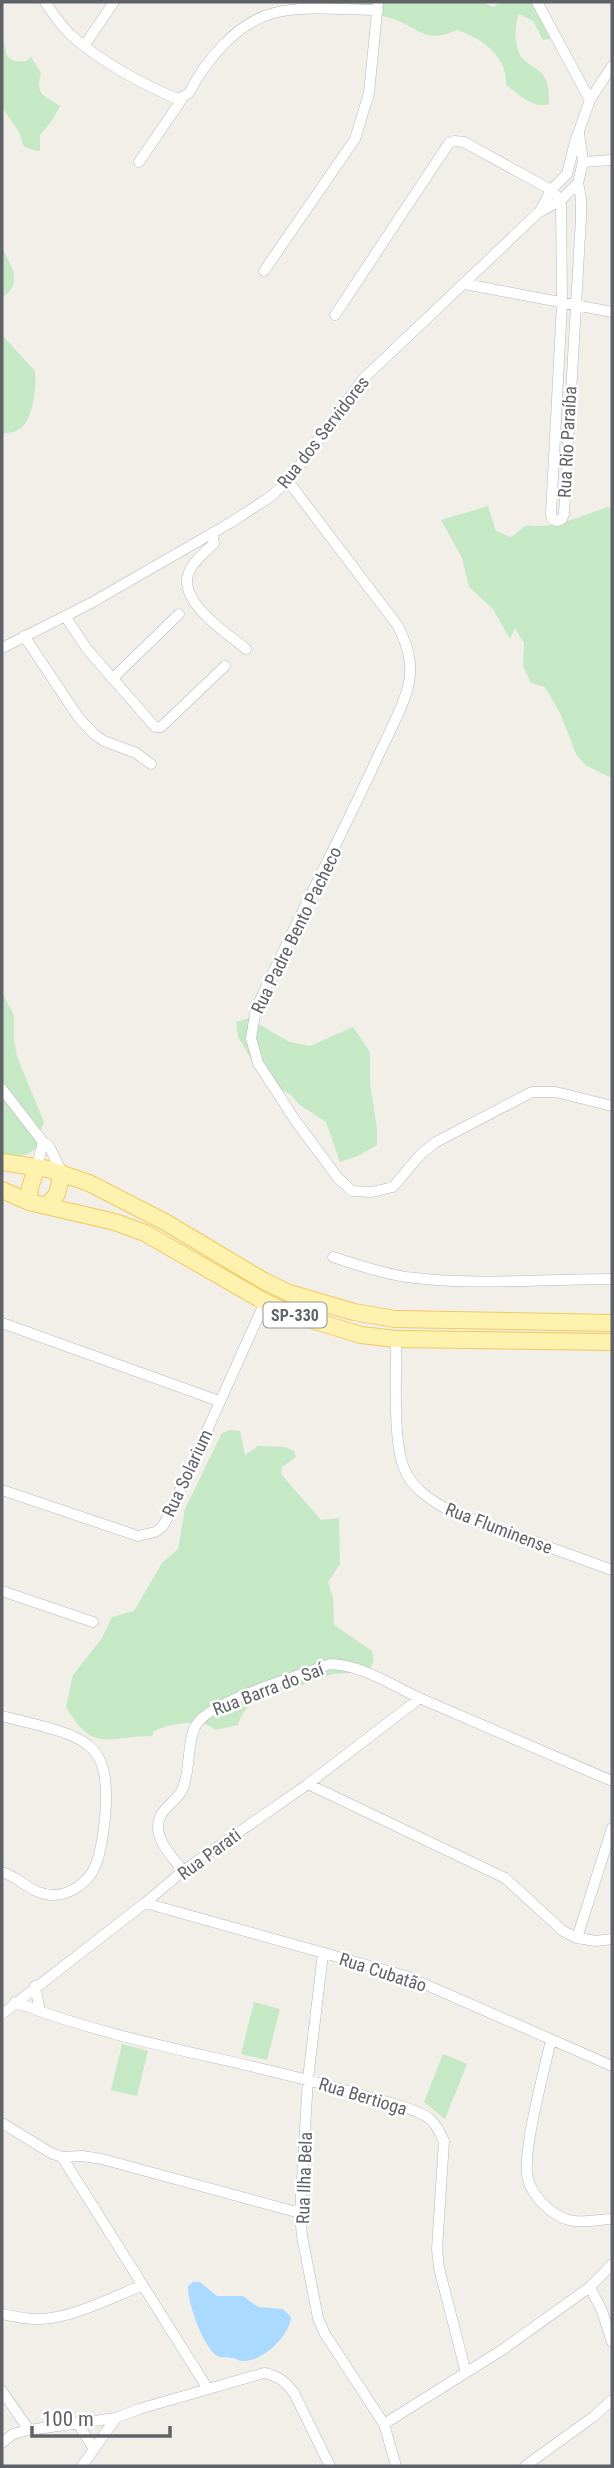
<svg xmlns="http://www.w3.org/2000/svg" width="614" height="2468" font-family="'Roboto Condensed',sans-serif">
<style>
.green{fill:#c5e8c5}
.water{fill:#aadaff}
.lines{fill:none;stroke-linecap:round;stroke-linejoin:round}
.street-casing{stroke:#b5b8bc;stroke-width:11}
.primary-casing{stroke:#f2c960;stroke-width:18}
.street{stroke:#fff;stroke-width:10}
.primary{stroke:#fff2af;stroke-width:16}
.labels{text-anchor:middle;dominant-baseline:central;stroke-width:5;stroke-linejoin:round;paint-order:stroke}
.shield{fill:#fff;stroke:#8f9295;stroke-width:2}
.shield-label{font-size:16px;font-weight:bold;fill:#5f6368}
.street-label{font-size:18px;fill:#5f6368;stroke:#fff}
</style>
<rect width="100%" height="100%" fill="#f1efe8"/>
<path class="green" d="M333,2h148l13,5 5,-5h41l12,31 -2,6 -7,1 -10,-19 -14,-7c-5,12 -5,33 3,44 6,7 17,11 22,18 5,8 5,19 5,28 -15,6 -32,-11 -43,-19 2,-29 -25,-47 -49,-55 -34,15 -36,-3 -67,-12 -18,-5 -37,-5 -56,-6z
M2,36c6,16 0,27 24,25l5,-4 10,16c-6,22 2,22 19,33l-9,16 -11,13v15l-2,1 -14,-4 -5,-15 -17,-25z
M2,247c9,20 22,35 0,51z
M2,335l33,36c2,14 -2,45 -12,55 -6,6 -13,7 -21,8z
M488,506l8,25 15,6 16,-12c27,5 56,-10 81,-18l4,2v269l-25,-12 -10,-10 -17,-43 -15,-26 -14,-4 -8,-17 1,-23 -9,-15 -5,11 -17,-30 -24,-22 -7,-29 -21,-38z
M2,993l12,22v25l3,17 27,65 -5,12 5,6c-12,15 -23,19 -42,15z
M249,1018l40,24 21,4 43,-19 17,25v31l7,46v16l-19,11 -18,6 -14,-40 -26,-17 -9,-10 -14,-8 -21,-20 -18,-30 -2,-15z
M230,1430l10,1 5,24 13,-9 27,1 9,4 2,6 -14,10 -1,7 40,46 18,-2 1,46 -12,18 5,16 1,27 38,26c1,5 3,11 -1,16 -7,7 -28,6 -37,7 -10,2 -17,6 -26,9 -28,8 -61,10 -70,42l-23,5c-11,-13 -47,-6 -61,1l-2,5c-46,0 -58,18 -86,-29l7,-32 29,-37 10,-21 22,-6 28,-48 16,-14 7,-40 37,-76z
M254,2002l26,7 -13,51 -26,-6z
M122,2044l26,7 -11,45 -26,-6z
M443,2054l24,10 -22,55 -21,-17z"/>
<path class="water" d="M193,2282h7l17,14h26l15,11 25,2 8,8c-1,19 -30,46 -49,44 -5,0 -5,-3 -10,-3 -6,-2 -11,1 -16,-3 -13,-9 -29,-54 -28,-69z"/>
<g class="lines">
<defs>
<path id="street" d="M45,2c8,12 16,24 27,34 28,25 71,49 106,63l6,-3
M537,2l53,98
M84,46l30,-44
M139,162l45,-66 5,-3c17,-33 48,-71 85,-80 31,-8 72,-3 104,-3
M583,162l29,-2
M561,200l1,104 -11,210 1,5 5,2 5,-2 2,-5 17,-296v-20l-3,-15 5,-21 -4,-29
M540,211l11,-21 16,-16 8,-32 15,-42 22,-34
M264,271l91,-132 14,-46 9,-91
M465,284l147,28
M335,315l114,-172 5,-2 10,1 87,48 10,10
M288,481l110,145c9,19 15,35 11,56 -3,21 -26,62 -35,83 -38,82 -81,162 -118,244l-5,29 7,25 37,57 43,58 14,13 20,1 21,-5 28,-33 15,-12 96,-50h24l56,14
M212,533l2,10c-7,8 -18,16 -23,25 -19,31 35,64 55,81
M65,616l22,33 68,78h6l64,-61
M24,636l55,82 15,16 10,7 32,12 15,11
M2,648l89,-45 139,-80 40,-26 18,-16 75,-102 175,-166 23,-13 17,-17
M112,679l67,-65
M2,1089l41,53 6,4 13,27
M37,1167l6,-25
M333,1257c24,8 48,16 73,20 68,9 138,2 206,2
M2,1323l217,78
M396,1339c1,33 -4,100 8,129 7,20 28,33 46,43l162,59
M2,1490l136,46 17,-4 7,-5 6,-10 97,-215
M2,1591l91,31
M2,1716c22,6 70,15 86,29 9,7 14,17 16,28 5,22 0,82 -13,101 -8,11 -21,20 -36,21 -22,1 -34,-17 -53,-23
M308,1784l197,94 58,53 14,7 19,3 16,-2
M183,1871c-11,-15 -33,-35 -22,-56 5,-9 16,-15 21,-25 9,-19 4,-44 13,-63 11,-26 106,-51 135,-63 34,1 64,23 94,36 63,27 126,54 188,81
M145,1903l261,73 206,90
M577,1938l35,-110
M323,1953l-15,126 -8,134 2,23 16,82 7,16 59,90 12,42
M35,1986l5,25
M15,2002c110,43 227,57 339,91 22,7 58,13 76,26 7,6 10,14 14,22l-7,108 2,19 27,105
M2,2014l143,-111 38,-32 125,-87 112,-86
M551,2040c-6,28 -30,114 -23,139 4,17 24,37 41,41 13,4 30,-1 43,-1
M2,2123l49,30 11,4 146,232
M62,2157l20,-1 20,3 198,54
M590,2287l12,24 10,31
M2,2314c15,3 33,7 49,4 29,-4 64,-22 92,-33
M2,2391l27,39 -16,4 -11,9
M77,2422l17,27
M384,2424l118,-74 88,-63 22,-23
M29,2430l87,-12 23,-9 125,-36c14,3 21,8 30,20l36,73
M82,2466l34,-48
M525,2466l68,-49 19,-17"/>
<path id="primary" d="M2,1162l46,7 41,14 76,39 99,59 25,12 65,19 41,7 217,4
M2,1190l27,12 86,20 30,11 120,69 24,11 72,22 35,4 216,3
M29,1202l1,-15 7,-20
M47,1206l10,-12 5,-21"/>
</defs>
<use href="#street" class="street-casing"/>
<use href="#primary" class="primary-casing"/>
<use href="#street" class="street"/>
<use href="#primary" class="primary"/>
</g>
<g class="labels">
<rect class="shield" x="263.5" y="1302.5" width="63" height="25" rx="5"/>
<g class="shield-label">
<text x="295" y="1315">SP-330</text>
</g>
<g class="street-label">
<text transform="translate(323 432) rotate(-52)">Rua dos Servidores</text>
<text transform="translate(567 442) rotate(-87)">Rua Rio Paraíba</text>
<text transform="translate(296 930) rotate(-64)">Rua Padre Bento Pacheco</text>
<text transform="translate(187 1473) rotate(-65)">Rua Solarium</text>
<text transform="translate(499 1528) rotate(21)">Rua Fluminense</text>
<text transform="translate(268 1689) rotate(-21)">Rua Barra do Saí</text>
<text transform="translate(209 1854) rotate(-36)">Rua Parati</text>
<text transform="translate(383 1972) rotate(18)">Rua Cubatão</text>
<text transform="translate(363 2096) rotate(17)">Rua Bertioga</text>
<text transform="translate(304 2178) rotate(-88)">Rua Ilha Bela</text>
</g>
</g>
<rect width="614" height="2468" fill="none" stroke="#5f6368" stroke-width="7"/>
<path d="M32 2426v10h138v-10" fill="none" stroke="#5f6368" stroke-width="3.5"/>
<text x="42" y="2426" font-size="21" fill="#5f6368" stroke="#ffffff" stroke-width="5" paint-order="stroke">100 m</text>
</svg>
